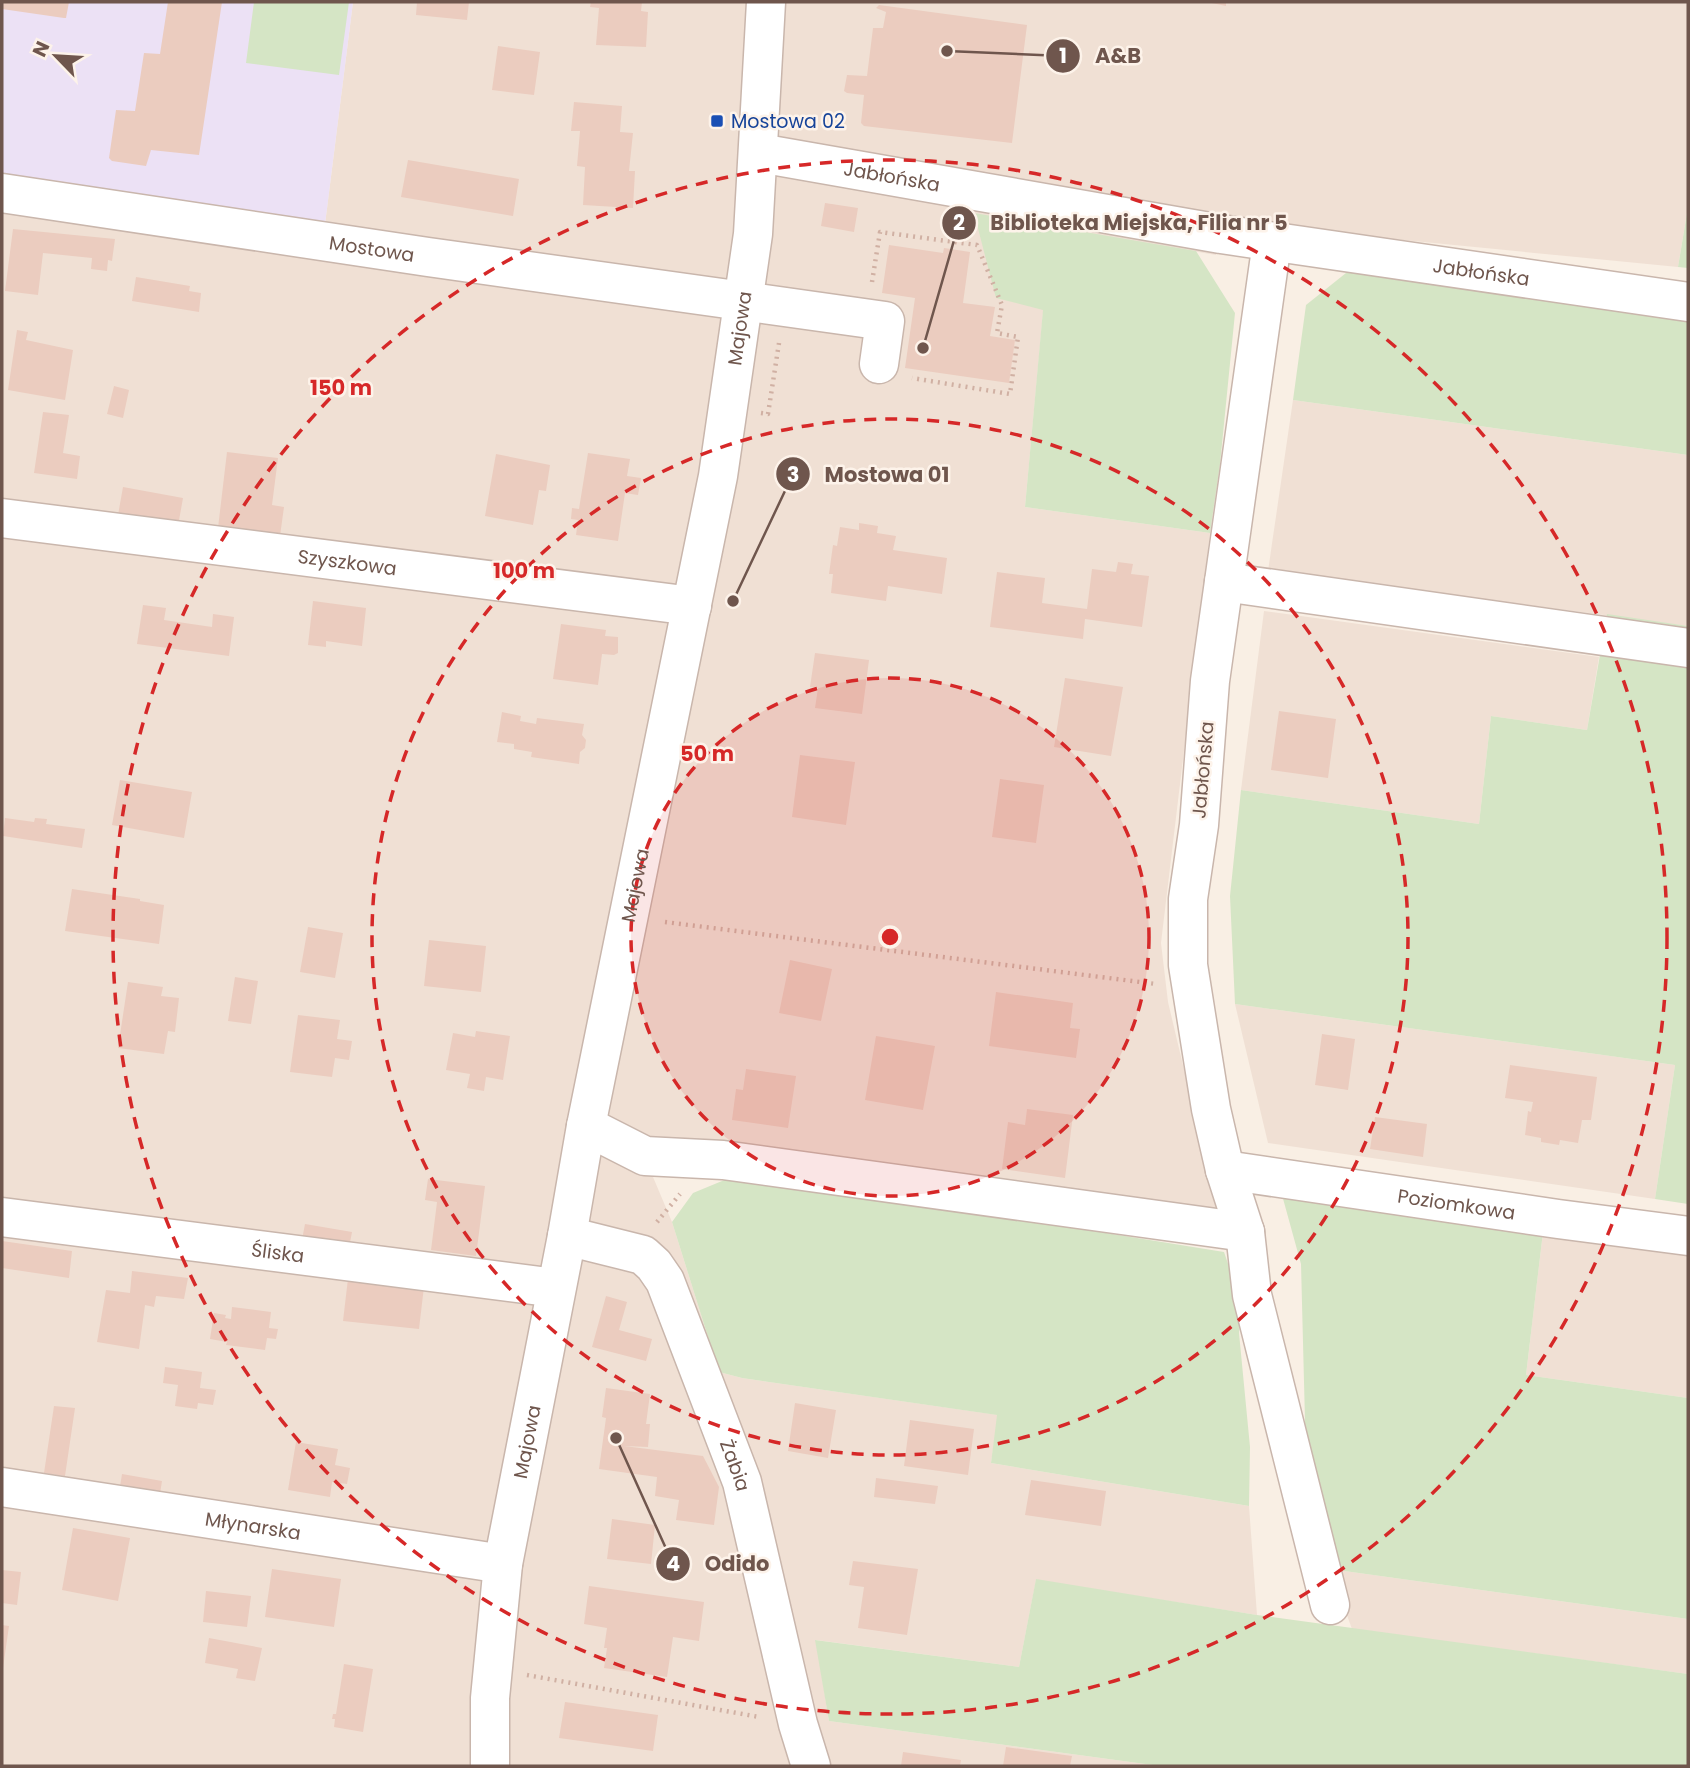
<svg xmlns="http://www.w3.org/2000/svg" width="1690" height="1768" font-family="Poppins,sans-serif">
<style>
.residential{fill:#f0e0d4}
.education{fill:#ece1f5}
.green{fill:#d5e5c5}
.building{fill:#ebccbf}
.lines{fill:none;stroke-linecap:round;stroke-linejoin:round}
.minor-casing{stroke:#c9b6ac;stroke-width:41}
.path{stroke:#d0b0a3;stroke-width:4.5;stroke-dasharray:2 5;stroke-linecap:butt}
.minor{stroke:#fff;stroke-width:38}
.ring{fill:none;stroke:#d62828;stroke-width:3.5;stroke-dasharray:12 9}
.transit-dot{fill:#1a4fb4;stroke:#fdf3ea;stroke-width:2.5}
.labels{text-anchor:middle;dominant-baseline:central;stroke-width:5;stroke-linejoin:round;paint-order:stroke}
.transit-label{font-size:19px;fill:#164399;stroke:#fdf3ea;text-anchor:start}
.street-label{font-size:19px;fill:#6f564d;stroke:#fdf3ea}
.centre{fill:#d62828;stroke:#fdf3ea;stroke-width:3.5}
.ring-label{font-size:21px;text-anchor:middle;font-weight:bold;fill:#d62828;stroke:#fdf3ea;stroke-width:5;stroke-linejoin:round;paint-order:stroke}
.leader{fill:none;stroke:#6f564d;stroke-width:2.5}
.callout-dot{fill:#6f564d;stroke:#fdf3ea;stroke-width:2.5}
.mark-label{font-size:21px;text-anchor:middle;font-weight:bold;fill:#fff}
.callout-label{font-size:21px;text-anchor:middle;font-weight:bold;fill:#6f564d;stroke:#fdf3ea;stroke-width:5;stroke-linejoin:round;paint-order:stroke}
</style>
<rect width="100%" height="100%" fill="#f9efe4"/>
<path class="residential" d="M353,2h1335v205l-10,60 -459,-45 -3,33 -165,-28 -26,280 185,26 -49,410 7,59 52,219 -583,-82 35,83 47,150 23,6 256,37 -7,48 258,43 8,109 -221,-35 -17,87 -203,-27 13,81 331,45h-1158v-1573l321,47z
M1293,400l395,55v171l-420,-55z
M1264,611l335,46 -12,73 -96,-14 -12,108 -238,-34z
M1235,1004l440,61 -20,134 -387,-56z
M1543,1232l145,22v144l-162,-23z
M1330,1569l358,50v55l-336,-45z"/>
<path class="education" d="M2,2h351l-30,238 -321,-47z"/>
<path class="green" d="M254,2h95l-10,73 -93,-12z
M1688,207v61l-10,-1z
M974,213l222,38 39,62 -15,151 -10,69 -185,-26 18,-197 -47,-12z
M1356,265l332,57v133l-395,-55 13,-95z
M1607,614l81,12v578l-33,-5 20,-134 -440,-61 -5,-108 11,-106 238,34 12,-108 96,14z
M739,1174l485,78 18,53 -3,28 11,114 -1,59 -258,-43 6,-48 -255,-37 -23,-6 -47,-150 21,-29z
M1282,1195l261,37 -17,143 162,23v221l-358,-50 -24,-109 -5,-196z
M1036,1579l221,36 431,59v92h-528l-331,-45 -14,-81 204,27z"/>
<path class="building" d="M2,2h67l-3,16h-2l-62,-9z
M168,2h54l-23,153 -48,-5 -5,16 -34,-5 -3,-3 7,-48 19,1 9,-58 16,1z
M417,2h52l-2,18 -51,-5z
M591,2h51l-1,9 7,1 -2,35 -50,-2 3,-37 -9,-1z
M1207,2h19v4z
M879,5l148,20 -15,118 -148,-17 -3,-3 3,-28 -17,-2 -3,-2 3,-16 20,1 6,-48h10l3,-16 -10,-4z
M498,46l42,6 -6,43 -42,-5z
M574,102l48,4 -2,26 13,1 -4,38h6l-2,37 -50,-3 2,-38 -8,-1 3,-35h-9z
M408,160l111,19 -6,37 -112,-19z
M825,203l33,5 -4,24 -33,-6z
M13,229l102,10 -3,22 -4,-1 -1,11 -16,-2 1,-11 -49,-5 -5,42 -33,-4z
M889,245l54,8 1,-5 26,4 -7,51 32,4 -5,29 25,4 -6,43 -104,-15 10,-70 -33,-5z
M136,277l54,9 -1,5 12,2 -2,19 -67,-11z
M17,330l11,2 -2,8 47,10 -8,50 -57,-10z
M114,386l15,4 -6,28 -16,-4z
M43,412l26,3 -6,38 17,3 -3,23 -43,-6z
M227,452l51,6 -6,47 12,2 -4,29 -62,-8z
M588,453l42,6 -3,17 14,2 -3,17 -13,-2 -7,48 -42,-6 2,-15 -7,-1 1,-11 7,1z
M496,454l54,11 -4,26 -7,-1 -6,35 -48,-9z
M123,487l60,11 -5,28 -60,-11z
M859,523l19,3 -1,7 19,3 -3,14 54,8 -5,36 -54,-8 -2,15 -55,-8 2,-19h-4l4,-29 4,1 3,-19 19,3z
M1118,562l15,2 -2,10 18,2 -7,51 -57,-8 -2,20 -93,-12 7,-55 48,6 -3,25 45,6 5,-40 24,3z
M313,601l53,7 -4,38 -36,-5v6l-18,-2z
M143,605l23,3 -2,12 48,7 1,-13 21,3 -5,39 -92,-12z
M561,624l45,6 -1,6 13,1v16l-4,2 -12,-1 -4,31 -45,-6z
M815,653l54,7 -7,54 -47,-6 3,-20 -8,-1z
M1065,678l58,9 -12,69 -57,-9z
M1279,711l57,8 -8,59 -57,-8z
M502,712l19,4 -1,5 16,3 1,-6 47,6 -2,11 4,5 -1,8 -5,4 -1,12 -48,-7 1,-5 -18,-3v-5l-17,-2z
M800,755l55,7 -9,63 -54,-8z
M1000,779l44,6 -8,58 -44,-6z
M120,780l72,12 -8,46 -72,-13z
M5,818l29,4 1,-4 12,1 -1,5 39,5 -3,19 -79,-12z
M72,889l68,10v2l24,4 -5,39 -94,-13z
M308,927l35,6 -8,45 -35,-6z
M429,940l57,6 -5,46 -57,-6z
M790,960l42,9 -11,52 -42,-8z
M235,977l23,4 -7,43 -23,-3z
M128,982l35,5 -2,9 18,2 -4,34 -7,-1 -4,23 -46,-6z
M996,992l77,11 -3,25 10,1 -4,29 -87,-12z
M298,1015l42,5 -3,19 15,2 -3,19 -14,-2 -3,19 -42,-5z
M476,1031l34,5 -7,44 -17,-3 -2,14 -17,-3 3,-14 -24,-4 7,-37 22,4z
M1322,1034l33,5 -7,51 -33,-5z
M876,1036l59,10 -12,64 -58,-10z
M1510,1065l87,12 -6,43h-9l-4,23 -18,-3 -1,5 -18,-3v-4l-16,-3 3,-24 3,1 2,-10 -28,-4z
M746,1069l50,7 -8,52 -56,-8 4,-31 7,1z
M1027,1109l46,6 -8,63 -63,-9 6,-47 17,3z
M1375,1117l52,7 -4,33 -53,-8z
M428,1179l57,7 -9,70 -45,-6 6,-48 -12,-2z
M305,1224l47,8 -4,21 -47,-8z
M2,1241l70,10 -3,27 -67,-10z
M349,1270l76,8 -6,51 -76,-8z
M132,1271l56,7 -4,21 -28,-3 -2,11 -9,-2 -6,44 -42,-7 9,-52 24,3z
M606,1296l21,6 -8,28 33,9 -6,22 -54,-14z
M232,1307l39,5 -2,16 9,1 -2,10 -9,-1 -2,12 -39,-5 1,-3 -17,-3 4,-26 12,2 -1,3 6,1z
M165,1367l37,5 -2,16 16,2 -3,15 -15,-2 -1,6 -22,-3 3,-21 -15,-2z
M606,1388l44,6 -4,30h4l-2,23 -24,-1 79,10 16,31 -5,38 -38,-5 3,-20 -24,-4 2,-19 -58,-8 7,-51 -4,-1z
M795,1403l41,7 -8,48 -40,-7z
M54,1406l21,2 -10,68 -21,-3z
M910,1420l64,9 -6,46 -64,-9z
M296,1442l42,7 -3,16 15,3 -3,16 -15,-2 -2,15 -42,-7z
M122,1474l40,7 -3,19 -40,-7z
M876,1478l62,8 -3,18 -61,-7z
M1031,1480l75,11 -5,35 -76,-11z
M612,1519l43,6 -4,39 -44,-5z
M73,1528l57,10 -12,63 -56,-11z
M853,1561l65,8 -11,66 -49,-7 6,-41 -15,-2z
M272,1569l69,10 -7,48 -69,-10z
M2,1570l19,2 -4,33 -15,-2z
M589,1586l115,16 -5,39 -26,-4 -6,40 -63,-9 3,-20h-3l3,-20 -23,-4z
M206,1591l45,5 -4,31 -44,-5z
M2,1625l7,1 -6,42h-1z
M209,1638l53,10 -7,33 -19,-3 2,-9 -33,-6z
M344,1664l29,5 -10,63 -29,-5 1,-8h-3l1,-5h3z
M565,1702l93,13 -5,36 -94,-13z
M1006,1747l66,9 -2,10h-67z
M903,1752l58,8 -1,6h-59z"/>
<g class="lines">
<defs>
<g id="minor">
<path id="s1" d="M759,153l462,81 467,68"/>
<path id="s2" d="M2,193l426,64 457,64 -6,43"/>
<path d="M1272,242l-62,439 -11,144 -11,74v66l23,144 14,61 20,62 7,63 78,310"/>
<path id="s3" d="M2,518l690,88"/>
<path d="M1224,582l464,66"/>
<path d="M586,1126l59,30 78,4 522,72"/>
<path id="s4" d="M1225,1170l333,49 130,17"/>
<path id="s5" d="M2,1217l554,71"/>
<path id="s6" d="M567,1236l76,19 11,10 11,16 77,201 56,242 13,42"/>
<path id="s7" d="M2,1487l501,77"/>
<path id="s8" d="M490,1766v-68l13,-134 64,-328 19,-110 132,-650 35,-242 13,-232"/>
</g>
</defs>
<use href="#minor" class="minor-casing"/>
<path class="path" d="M872,282l8,-50 97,13 25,60 -5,28 21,4 -8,57 -98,-16
M761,413l7,1 11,-71
M665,922l491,62
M657,1222l23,-28
M527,1675l232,42"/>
<use href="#minor" class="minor"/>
</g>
<circle cx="890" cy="937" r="259" fill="#d62828" fill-opacity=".12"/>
<g class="ring">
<circle cx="890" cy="937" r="259"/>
<circle cx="890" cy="937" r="518"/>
<circle cx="890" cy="937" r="777"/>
</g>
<rect class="transit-dot" x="710" y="114" width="14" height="14" rx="3.5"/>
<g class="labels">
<g class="transit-label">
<text x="731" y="121">Mostowa 02</text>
</g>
<g class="street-label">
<text stroke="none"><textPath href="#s1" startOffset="135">Jabłońska</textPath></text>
<text stroke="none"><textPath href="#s2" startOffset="374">Mostowa</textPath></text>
<text stroke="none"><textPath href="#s1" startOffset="732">Jabłońska</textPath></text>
<text stroke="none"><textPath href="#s8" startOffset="1461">Majowa</textPath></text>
<text stroke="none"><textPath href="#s3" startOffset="348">Szyszkowa</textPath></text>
<text transform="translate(1203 770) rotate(-85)">Jabłońska</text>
<text stroke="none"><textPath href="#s8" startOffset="894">Majowa</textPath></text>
<text stroke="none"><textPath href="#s4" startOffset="234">Poziomkowa</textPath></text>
<text stroke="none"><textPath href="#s5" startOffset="278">Śliska</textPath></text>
<text stroke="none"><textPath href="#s8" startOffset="327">Majowa</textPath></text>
<text stroke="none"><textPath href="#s6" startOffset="310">Żabia</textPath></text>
<text stroke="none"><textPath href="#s7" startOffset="254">Młynarska</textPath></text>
</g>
</g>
<circle cx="890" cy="937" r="10" class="centre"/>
<g class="ring-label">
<text x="341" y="395">150 m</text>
<text x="524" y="578">100 m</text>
<text x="707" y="761">50 m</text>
</g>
<path class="leader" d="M947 51L1063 56M923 348L959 223M733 601L793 474M616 1438L673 1564"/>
<g class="callout-dot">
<circle cx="947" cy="51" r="7"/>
<circle cx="923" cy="348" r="7"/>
<circle cx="733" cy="601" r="7"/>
<circle cx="616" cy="1438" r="7"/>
<circle cx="1063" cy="56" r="18"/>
<circle cx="959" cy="223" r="18"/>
<circle cx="793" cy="474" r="18"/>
<circle cx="673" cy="1564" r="18"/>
</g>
<g class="mark-label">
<text x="1063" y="63">1</text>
<text x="959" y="230">2</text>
<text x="793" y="482">3</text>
<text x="673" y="1571">4</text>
</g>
<g class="callout-label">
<text x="1118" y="63">A&amp;B</text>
<text x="1139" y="230">Biblioteka Miejska, Filia nr 5</text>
<text x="887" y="482">Mostowa 01</text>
<text x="737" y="1571">Odido</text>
</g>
<rect width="1690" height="1768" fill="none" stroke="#6f564d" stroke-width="7"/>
<g transform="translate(56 56) rotate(295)" stroke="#fdf3ea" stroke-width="5" paint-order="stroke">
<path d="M0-5L12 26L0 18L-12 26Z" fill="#6f564d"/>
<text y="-10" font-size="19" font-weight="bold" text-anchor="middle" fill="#6f564d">N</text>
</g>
</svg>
